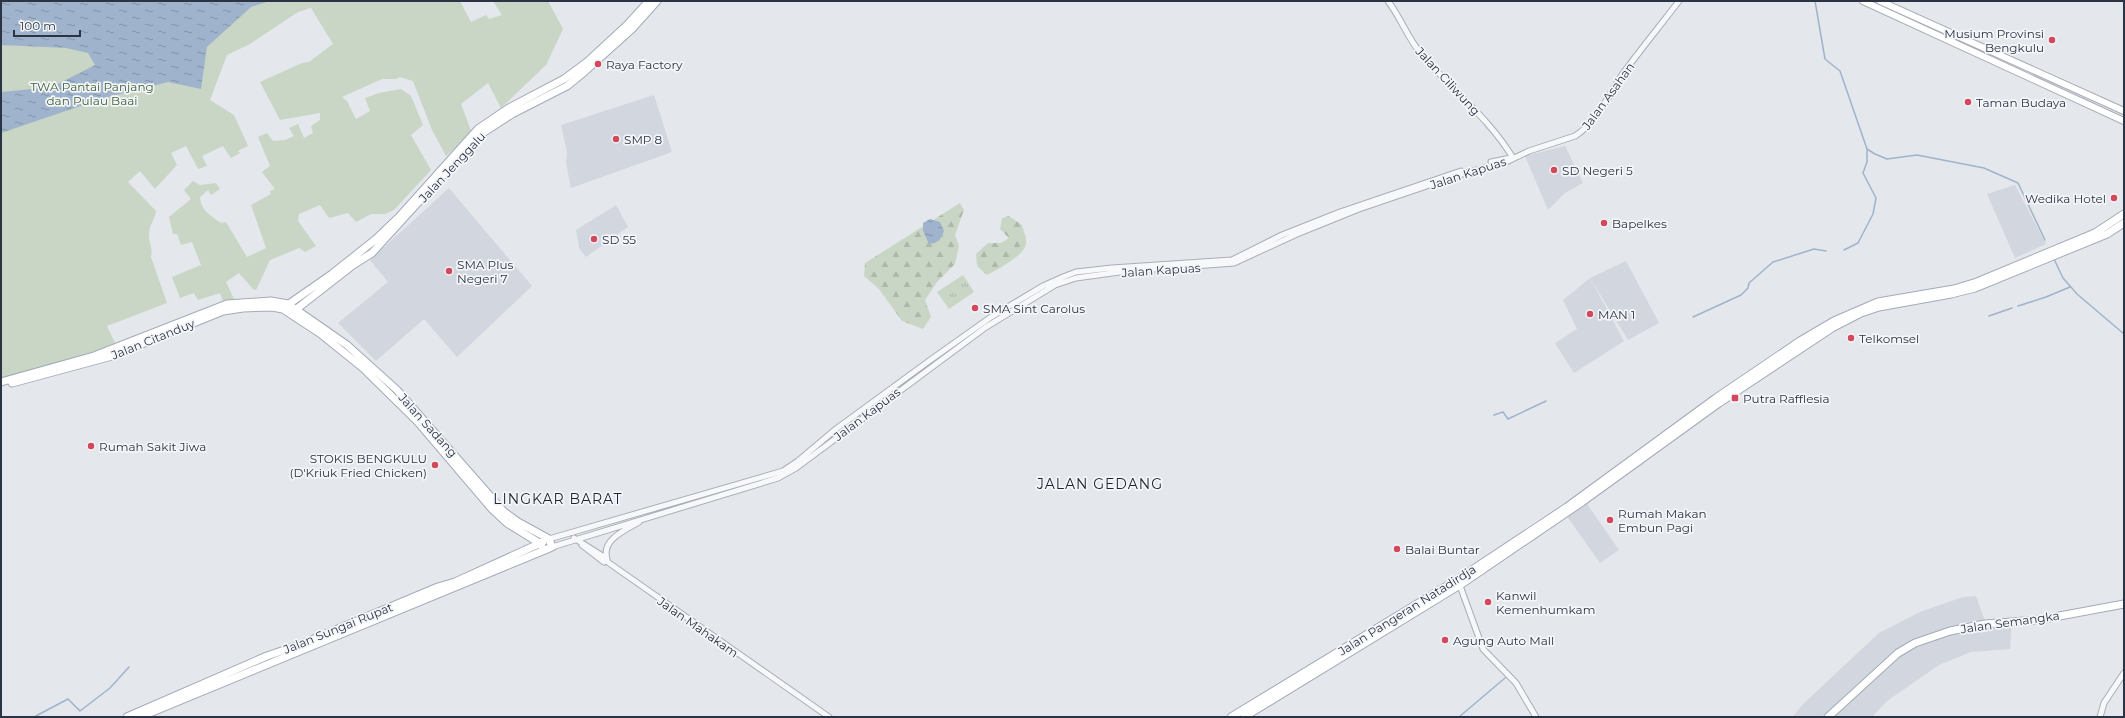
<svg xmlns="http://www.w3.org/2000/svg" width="2125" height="718" font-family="Montserrat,sans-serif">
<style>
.built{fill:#d2d6de}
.grass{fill:url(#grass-tufts)}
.forest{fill:url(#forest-firs)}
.green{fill:#c9d6c5}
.water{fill:url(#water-ripples)}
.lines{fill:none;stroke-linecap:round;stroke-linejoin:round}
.stream{stroke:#9fb4cc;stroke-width:1.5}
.tertiary-casing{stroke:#a9aeb7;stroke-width:7}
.secondary-casing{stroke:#a9aeb7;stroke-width:8}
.primary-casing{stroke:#a3abb8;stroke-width:9}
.tertiary{stroke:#f7f8fa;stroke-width:5}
.secondary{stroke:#fff;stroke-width:6}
.primary{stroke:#fff;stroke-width:7}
.poi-dot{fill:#d1495b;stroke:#f4f6f9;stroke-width:1.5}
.labels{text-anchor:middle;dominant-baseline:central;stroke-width:3.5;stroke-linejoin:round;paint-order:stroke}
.poi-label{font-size:12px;fill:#2b3445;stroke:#f4f6f9;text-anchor:start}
.street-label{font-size:12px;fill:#2b3445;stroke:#f4f6f9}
.park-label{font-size:12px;fill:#3f6138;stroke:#f4f6f9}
.quarter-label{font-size:14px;letter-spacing:1px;fill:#1d2536;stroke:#f4f6f9}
</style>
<defs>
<pattern id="grass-tufts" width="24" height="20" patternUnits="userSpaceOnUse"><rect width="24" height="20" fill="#c9d6c5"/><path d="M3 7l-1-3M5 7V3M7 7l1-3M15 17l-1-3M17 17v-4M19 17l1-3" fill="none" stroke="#adb8ab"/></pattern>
<pattern id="forest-firs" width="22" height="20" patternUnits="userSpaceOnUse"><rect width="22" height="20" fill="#c9d6c5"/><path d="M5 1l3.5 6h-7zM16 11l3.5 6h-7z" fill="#adb8ab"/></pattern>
<pattern id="water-ripples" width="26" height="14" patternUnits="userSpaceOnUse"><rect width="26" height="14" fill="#9fb4cc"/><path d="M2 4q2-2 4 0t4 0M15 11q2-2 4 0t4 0" fill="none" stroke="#8293a7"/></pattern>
</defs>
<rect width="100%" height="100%" fill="#e4e7ec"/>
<path class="built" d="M654,95l18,57 -101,36 -5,-25 1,-11 -6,-27z
M1565,146l18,37 -18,10 -17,17 -23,-54z
M2015,185l31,59 -31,14 -28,-64z
M449,188l83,98 -75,71 -33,-38 -48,42 -38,-38 50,-41 -18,-22z
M616,205l12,22 -42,30 -7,-9 -3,-18z
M1626,261l33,62 -31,17 -38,-62z
M1590,278l34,63 -50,32 -19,-30 22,-14 -14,-29z
M1585,501l34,49 -19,13 -34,-48z
M1976,596l9,25 -18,1 -38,14 -28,16 -71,65h-37l8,-11 78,-73 41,-21 43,-15z
M2012,619l-2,30 -39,3 -32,13 -52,36 -15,16h-39l68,-64 29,-16 38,-14z"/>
<path class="grass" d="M963,275l11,17 -25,17 -12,-17z"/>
<path class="forest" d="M960,203l4,7 -9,25 4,11 -4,18 -18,18 -12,18 6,17 -8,12 -21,-8 -23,-32 -15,-13 1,-13z
M1009,216l13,9c1,5 5,13 4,19 -1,11 -29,26 -39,31l-10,-9 -1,-12 12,-11h13l8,-5 -9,-9 2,-11z"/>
<path class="green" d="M1,1h459l11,21 15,-7 3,4 13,-4 -9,-14h55l15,28 -17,36 -45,43 -13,-25 -27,21 11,29 -26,23 -14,-26 -19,-49 -13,-4 -4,2h-14l-40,18 5,4 9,18 14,-8 -5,-13 14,-5 22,-4 10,7 12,29 -12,10 20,35 -37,40 -9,4h-14l-15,8 -8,-9 -19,5 -9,-13 -21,9 -1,7 18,25 -11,6 -6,-4 -29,12 -14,30 -3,-1 -14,-16 -13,9 9,19 -11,3 -4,-11 -22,7 -4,-7 -14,5 -8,-21 29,-12 -9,-23 -11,3 -4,-11h-4l-4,-17 22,-18 -7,-9 9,-9 7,4 16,-2 4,6 -9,6 -3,-5 -8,7c1,14 10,18 21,26l5,-1 21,35 19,-9 -15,-43 20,-11 -1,-3 5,-2 -13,-17 8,-6 -12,-29 9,-4 6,8 12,-1 9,-4 -5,-8 9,-4 6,14 9,-5 -2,-7 9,-6v-7l-40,7 -20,-38 42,-19 7,-1 24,-18 -22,-36 -13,4 -48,32 -23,11 -17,45 24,15 14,31 -10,5 2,2 -9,5 -8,-12 -21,10 5,10 -9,3 -12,-23 -15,7 6,12 -22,24 -15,-18 -12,11 28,29c-1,8 -7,14 -7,24 0,8 4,14 2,22l16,46 -60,23 9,19 -115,34z"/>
<path class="water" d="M1,1h268l-18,6 -44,40 -6,42 -33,-7 -64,16 -103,35v-41l51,-5 43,-22 -7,-12 -22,-5 -65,-3z
M930,219l10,3 4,9c-3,8 -5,12 -15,13l-6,-13v-8z"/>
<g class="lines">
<path class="stream" d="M1815,1l10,58 15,12 27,78 8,5 12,5 30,-4 67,13 34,15 27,57
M1844,250l14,-7 15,-29 3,-16 -13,-25 4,-11v-13
M2054,259l9,19 14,16 47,40
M2018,306l28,-9 24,-10
M1989,316l23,-8
M1693,317l48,-22 7,-7 1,-5 24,-21 41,-13 12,2
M1494,415l9,-3 5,7 38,-18
M34,717l34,-18 12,12 30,-23 19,-21
M1459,717l46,-39"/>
<defs>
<path id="tertiary" d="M1388,1c13,17 20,38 34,54 30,35 67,63 91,103
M1491,162l20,-4
M574,538l27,17 8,8 220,154
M549,539l234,-68 15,-10 38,-32 93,-68 62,-44 52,-31 20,-9 13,-5 36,-4 120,-8 50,-25 58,-23 121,-41
M582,545l22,17
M552,547l226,-69 18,-10 190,-141 69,-42 21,-7 51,-7 107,-8 63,-29 62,-25 103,-35 44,-12 23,-11 46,-15c21,-13 34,-41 47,-61 18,-25 38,-49 57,-74
M607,559c-6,-19 18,-29 32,-37
M1459,583l24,66 33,34 20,34
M2100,717l4,-14 20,-30"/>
<path id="secondary" d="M1863,1l261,120
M1880,1l244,110"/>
<path id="primary" d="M286,306l46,-32 44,-35 23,-22 79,-88 31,-21 55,-29 23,-17 40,-37 22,-24
M294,311l59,-46 19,-12 92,-101 20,-20 28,-18 55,-28 16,-13 49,-44 25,-28
M1,382l93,-26 133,-52 44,-3 17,3 59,41 50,45 107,122 14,10 31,17 3,8 -46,19 -366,151
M12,383l100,-27 111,-45 20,-3 29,-1 11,2 38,25 42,34 55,54 74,87 15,14 34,21 2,6
M127,717l140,-61 35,-12 136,-57 17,-5 88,-40
M1231,717l232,-141 104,-69 149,-109 84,-57 34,-20 44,-19 76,-13 23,-7 118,-49 29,-19
M1244,717l216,-132 122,-83 137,-99 113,-75 29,-15 18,-6 72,-13 24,-6 132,-54 17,-11
M1828,717l70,-64 17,-10 35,-12 35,-7 53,-4 86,-16"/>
</defs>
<use href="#tertiary" class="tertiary-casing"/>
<use href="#secondary" class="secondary-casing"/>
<use href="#primary" class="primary-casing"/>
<use href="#tertiary" class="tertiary"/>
<use href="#secondary" class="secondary"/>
<use href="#primary" class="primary"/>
</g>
<g class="poi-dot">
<circle cx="2052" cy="40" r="4"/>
<circle cx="598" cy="64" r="4"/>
<circle cx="1968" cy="102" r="4"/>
<circle cx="616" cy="139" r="4"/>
<circle cx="1554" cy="170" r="4"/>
<circle cx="2114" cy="198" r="4"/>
<circle cx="1604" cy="223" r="4"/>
<circle cx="594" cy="239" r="4"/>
<circle cx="449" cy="271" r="4"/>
<circle cx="975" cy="308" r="4"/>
<circle cx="1590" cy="314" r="4"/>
<circle cx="1851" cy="338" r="4"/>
<rect x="1731" y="394" width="8" height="8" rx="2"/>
<circle cx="91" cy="446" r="4"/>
<circle cx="435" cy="465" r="4"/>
<circle cx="1610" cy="520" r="4"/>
<circle cx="1397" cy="549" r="4"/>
<circle cx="1488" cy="602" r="4"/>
<circle cx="1445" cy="640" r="4"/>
</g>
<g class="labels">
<g class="poi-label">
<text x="2044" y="33" text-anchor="end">Musium Provinsi<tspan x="2044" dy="14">Bengkulu</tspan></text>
<text x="606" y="64">Raya Factory</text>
<text x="1976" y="102">Taman Budaya</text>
<text x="624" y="139">SMP 8</text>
<text x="1562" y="170">SD Negeri 5</text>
<text x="2106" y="198" text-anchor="end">Wedika Hotel</text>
<text x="1612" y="223">Bapelkes</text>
<text x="602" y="239">SD 55</text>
<text x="457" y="264">SMA Plus<tspan x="457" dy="14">Negeri 7</tspan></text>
<text x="983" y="308">SMA Sint Carolus</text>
<text x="1598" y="314">MAN 1</text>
<text x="1859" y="338">Telkomsel</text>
<text x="1743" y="398">Putra Rafflesia</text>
<text x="99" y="446">Rumah Sakit Jiwa</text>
<text x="427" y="458" text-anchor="end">STOKIS BENGKULU<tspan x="427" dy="14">(D'Kriuk Fried Chicken)</tspan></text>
<text x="1618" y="513">Rumah Makan<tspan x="1618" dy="14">Embun Pagi</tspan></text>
<text x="1405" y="549">Balai Buntar</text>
<text x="1496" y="595">Kanwil<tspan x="1496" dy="14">Kemenhumkam</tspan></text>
<text x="1453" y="640">Agung Auto Mall</text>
</g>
<g class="street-label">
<text transform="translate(1448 81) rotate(47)">Jalan Ciliwung</text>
<text transform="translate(1608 96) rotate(-54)">Jalan Asahan</text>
<text transform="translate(452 167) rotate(-47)">Jalan Jenggalu</text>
<text transform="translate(1468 173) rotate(-18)">Jalan Kapuas</text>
<text transform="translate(1161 270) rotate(-4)">Jalan Kapuas</text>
<text transform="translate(153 339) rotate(-22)">Jalan Citanduy</text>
<text transform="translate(867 414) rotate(-37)">Jalan Kapuas</text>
<text transform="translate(428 425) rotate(48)">Jalan Sadang</text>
<text transform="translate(1407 610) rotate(-32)">Jalan Pangeran Natadirdja</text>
<text transform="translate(2010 622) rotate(-8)">Jalan Semangka</text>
<text transform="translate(698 627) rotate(35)">Jalan Mahakam</text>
<text transform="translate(338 628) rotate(-22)">Jalan Sungai Rupat</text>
</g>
<g class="park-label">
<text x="92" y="86">TWA Pantai Panjang<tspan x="92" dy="14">dan Pulau Baai</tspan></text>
</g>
<g class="quarter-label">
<text x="1100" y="484">JALAN GEDANG</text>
<text x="558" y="499">LINGKAR BARAT</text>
</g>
</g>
<rect width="2125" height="718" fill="none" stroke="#2b3445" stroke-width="4"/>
<path d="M14 30v6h66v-6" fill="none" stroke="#2b3445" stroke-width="2"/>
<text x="20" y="30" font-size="12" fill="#2b3445" stroke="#f4f6f9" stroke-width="3" paint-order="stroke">100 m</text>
</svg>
